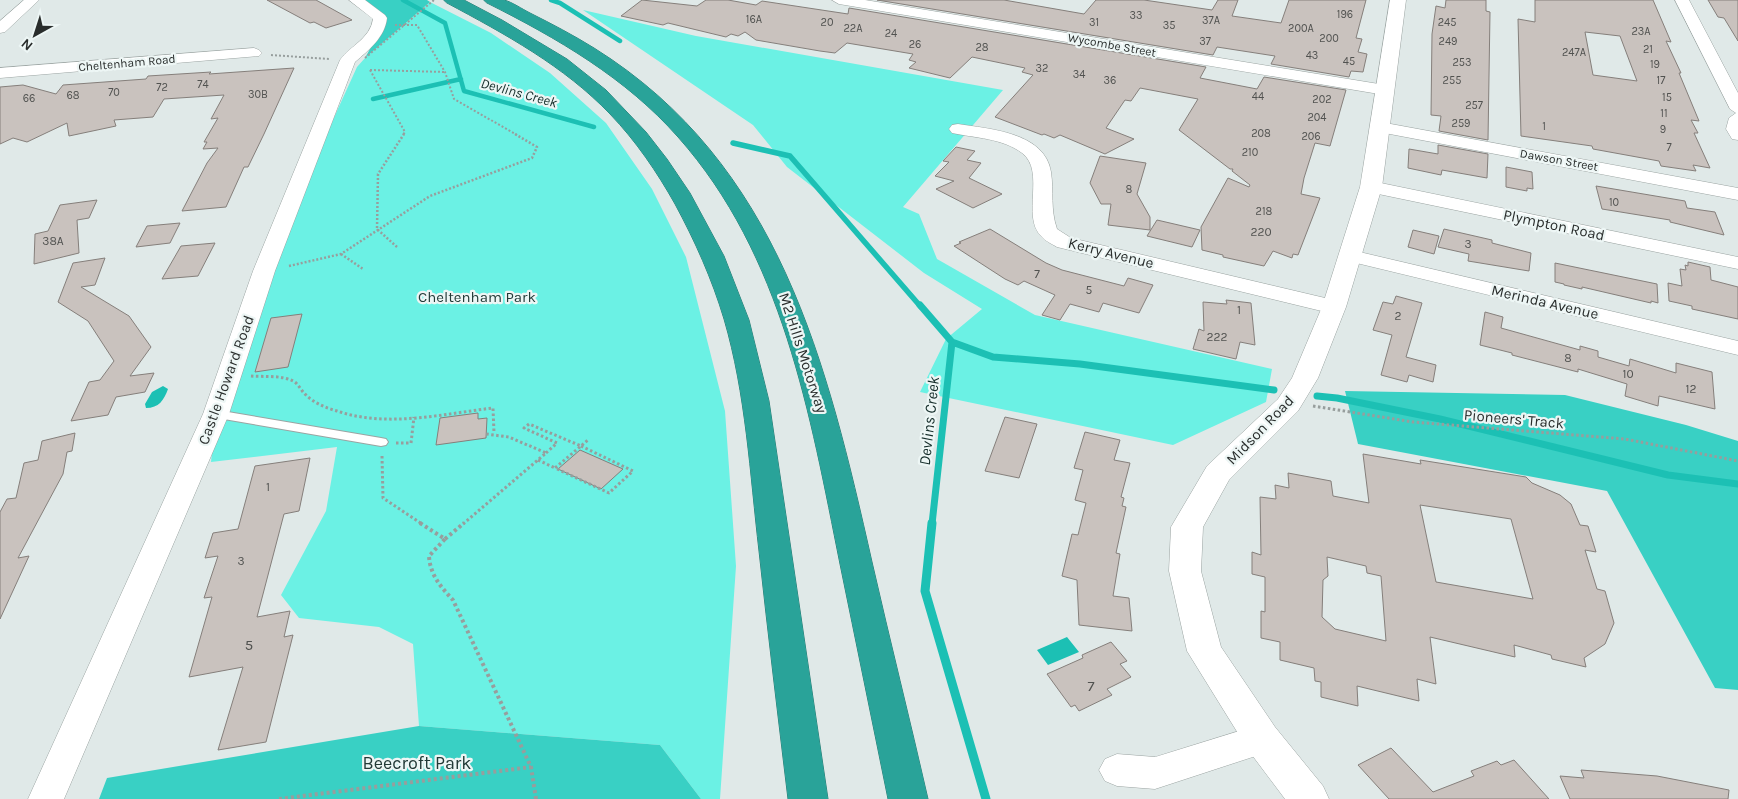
<svg xmlns="http://www.w3.org/2000/svg" width="1738" height="799" font-family="Karla,sans-serif">
<style>
.green{fill:#6bf1e4}
.forest{fill:#39d0c4}
.water{fill:#1cc0b4}
.lines{fill:none;stroke-linecap:round;stroke-linejoin:round}
.stream-far3{stroke:#1cc0b4;stroke-width:4.5}
.stream-far2{stroke:#1cc0b4;stroke-width:5.5}
.stream-far1{stroke:#1cc0b4;stroke-width:7}
.stream{stroke:#1cc0b4;stroke-width:9}
.building{fill:#c9c2be;stroke:#857f7b;fill-rule:evenodd}
.service-casing{stroke:#9ba4a2;stroke-width:2}
.minor-casing{stroke:#9ba4a2;stroke-width:1}
.tertiary-casing{stroke:#9ba4a2;stroke-width:1}
.motorway-casing{stroke:#297a73;stroke-width:1}
.path-far3{stroke:#979e9d;stroke-width:2;stroke-dasharray:2 2;stroke-linecap:butt}
.path-far2{stroke:#979e9d;stroke-width:2.5;stroke-dasharray:2 2;stroke-linecap:butt}
.path-far1{stroke:#979e9d;stroke-width:3;stroke-dasharray:2.5 2.5;stroke-linecap:butt}
.path{stroke:#979e9d;stroke-width:4;stroke-dasharray:3 3;stroke-linecap:butt}
.service{fill:#fff;fill-rule:evenodd}
.minor{fill:#fff;fill-rule:evenodd}
.tertiary{fill:#fff;fill-rule:evenodd}
.motorway{fill:#29a399;fill-rule:evenodd}
.path-bridge{stroke:#979e9d;stroke-width:2;stroke-dasharray:2 2;stroke-linecap:butt}
.labels{text-anchor:middle;dominant-baseline:central;stroke-width:4.5;stroke-linejoin:round;paint-order:stroke}
.far-number-label{font-size:11px;fill:#515250}
.far-street-label{font-size:12px;fill:#292d2c;stroke:#edf6f5}
.number-label{font-size:12px;fill:#515250}
.far-water-label{font-size:14px;font-style:italic;fill:#162e2b;stroke:#edf6f5}
.street-label{font-size:15px;fill:#292d2c;stroke:#edf6f5}
.park-label{font-size:15px;fill:#223a37;stroke:#edf6f5}
.near-number-label{font-size:15px;fill:#515250}
.water-label{font-size:16px;font-style:italic;fill:#162e2b;stroke:#edf6f5}
.near-park-label{font-size:18px;fill:#223a37;stroke:#edf6f5}
</style>
<rect width="100%" height="100%" fill="#e0e9e8"/>
<path class="green" d="M430,2l61,31 59,40 56,50 46,66 34,68 39,154 11,155 -16,233h-19l-41,-54 -241,-19 -6,-82 -34,-17 -80,-9 -18,-23 45,-84 11,-64 -126,15 5,-48 48,-143 93,-204 8,-9z
M583,10l113,26 307,54 -100,117 16,7 18,45 98,56 237,54 -6,33 -93,43 -253,-53 26,-53 36,-30 -58,-36 -137,-106 -34,-42z"/>
<path class="forest" d="M360,0h67l3,2 -65,56 22,-40z
M1345,391l220,4 121,30 52,16v249l-23,-2 -108,-197 -249,-47z
M419,726l241,19 41,54h-602l8,-21z"/>
<path class="water" d="M163,386l5,3c-4,11 -9,19 -22,19l-1,-4 7,-12z
M1067,637l12,15 -31,13 -11,-15z"/>
<g class="lines">
<path class="stream-far3" d="M403,0l42,23 19,68 130,36
M551,0l9,3 60,38
M373,99l88,-20"/>
<path class="stream-far2" d="M733,143l57,13 131,151"/>
<path class="stream-far1" d="M920,305l32,37 -20,182
M952,342l41,15 87,7 194,26
M1317,396l20,2 103,21 228,56 70,9"/>
<path class="stream" d="M932,523l-7,68 61,208"/>
</g>
<path class="building" d="M267,0h49l36,20 -26,8 -12,-6 -4,1z
M642,0l55,6 9,-6h22l28,5 6,-4 86,13 1,-6 357,59 -6,11 57,11 7,-12 82,13 -16,56 -15,-3 -11,35 -3,16 19,4 -22,57 -5,-1 -1,4 -19,-7 -9,15 -41,-9v-2l-21,-5 -1,-23 27,-49 21,9 1,-2 -18,-14 1,-2h-3l-51,-39 19,-31 -58,-11 -9,13 -6,-1 -19,28 28,11 -29,15 -45,-19 -6,3 -10,-4 -2,1 -47,-18 38,-42 -11,-3 3,-4 -53,-11 -22,21 -41,-10 7,-6 -7,-2 4,-6 -66,-11 -12,10 -15,-2 -64,-11 -11,-8 -7,4 -7,-2 -5,3 -58,-14 -5,2 -42,-9z
M877,0h127l80,14 12,-14h48l68,10 6,-10h20l-6,16 49,7 8,-23h77l-10,38 6,1 -4,13 9,2 -4,18 -12,-1 -2,6 -78,-13 4,-8 -58,-9 -4,8z
M1446,0h40v11l4,1 -2,128 -49,-9 2,-15 -10,-1 1,-81 4,-28 9,2z
M1535,0h118l18,42 -5,-1 15,32h-2l20,48 -8,-1 7,13h-4l16,35 -17,-3 3,6 -35,-5 -2,-5 -66,-12 -1,-3 -71,-10 -3,-117 17,3zM1585,32l35,4 17,45 -44,-6z
M1708,0h30v41l-14,-23 -6,-1z
M294,68l-30,66 -16,33h-4l-18,40 -44,4 25,-48 11,-15 -15,1 4,-7h-3l14,-24 -7,1 13,-24 -60,4 -11,18 -39,3 2,6 -47,10 -2,-13 -40,19 -14,-4 -13,6v-57l23,-2 33,9 7,-9 83,-6 2,-3 63,-4 -2,2z
M1438,145l50,9 -1,24 -45,-8 -1,5 -33,-7 1,-19 29,5z
M956,147l19,4 -8,9 14,3 -12,15 33,16 -29,14 -37,-19 18,-8 -19,-5 14,-14 -6,-1z
M1100,156l46,7 -9,31 13,23v13l-42,-5 3,-21h-10l-11,-21z
M1506,167l26,5 1,17 -6,-1v3l-21,-4z
M1596,186l89,15 2,7 28,4 9,23 -54,-13v-2l-68,-11z
M97,200l-8,18 -12,2 2,33 -45,11 1,-30 13,-3 12,-26z
M1157,220l43,10 -8,17 -45,-11z
M180,223l-10,20 -34,4 11,-21z
M990,229l56,34 16,7 62,16 4,-8 25,7 -14,28 -36,-10 -4,9 -29,-8 -10,16 -18,-5 13,-20 -31,-14 -6,4 -13,-6 -51,-33 7,-3 -2,-1z
M1444,229l48,11v3l39,10 -2,18 -61,-10 1,-7 -31,-7z
M1413,230l26,6 -5,18 -26,-7z
M215,243l-17,33 -36,3 19,-33z
M105,258l-10,27 -14,2 48,29 22,31 -21,29 24,-3 -9,19 -29,5 -8,18 -37,6 18,-39 11,-2 14,-19 -26,-40 -30,-19 15,-39z
M1688,262l22,5 1,13 27,7v32l-46,-10v-3l-23,-5 -1,-18 14,3 -2,-17 6,1 -1,-5 3,1z
M1555,263l102,21 1,19 -7,-2v2l-69,-16v2l-18,-4v-1l-9,-2z
M1396,296l26,7 -16,54 30,8 -3,17 -24,-7 -2,7 -26,-7 11,-40 -19,-5 10,-28 10,2z
M1226,300l25,3 4,42 -15,-3 -4,17 -43,-10 6,-20 5,2 -1,-29 24,2z
M1485,312l18,5 -2,11 79,22v-4l18,5v6l31,9 1,-7 46,14v-10l36,9 3,37 -56,-13 -1,10 -33,-10 2,-12 -49,-15v3l-66,-17v-2l-32,-8z
M302,314l-14,53 -33,5 16,-54z
M478,413v6l9,-1 -1,20 -50,7 4,-27z
M1005,417l32,7 -18,54 -34,-7z
M1085,432l35,8 -6,20 16,3 -9,34 3,1 -2,8 4,1 -10,46 4,1 -7,42 16,2 3,33 -53,-6 -2,-45 -15,-4 10,-42 6,1 8,-32 -11,-3 8,-30 -9,-2z
M75,433l-3,18 -5,1 -4,22 -45,84 11,-2 -29,63v-107l7,-13 9,-1 8,-35 14,-3 4,-19z
M580,450l43,19 -22,20 -43,-20z
M1363,454l58,10 -1,-4 106,17 6,6 28,12 11,9 9,21 8,1 8,26 -11,-2 12,39 8,2 9,32 -9,21 -21,14 2,9 -34,-8 -1,-4 -37,-10 1,12 -85,-20 6,47 -19,-5 2,22 -62,-15 1,20 -37,-9v-15l-6,-1 -1,-13 -34,-8v-18l-19,-4v-27l4,1v-35l-13,-3v-22l9,3 -1,-58 16,2 -1,-14 14,3 -1,-15 43,8 2,15 36,7zM1420,505l91,14 22,80 -97,-17zM1327,557l39,9 1,7 14,3 5,65 -51,-12 -13,-12 1,-37 5,-4z
M310,458l-11,53 -15,3 -27,103 33,-6 -6,26 9,-2 -27,107 -48,8 25,-83 -54,10 23,-80 -8,1 14,-42 -13,2 8,-25 25,-4 17,-63z
M1111,642l16,19 -7,3 11,13 -24,12 5,6 -33,16 -4,-6 -4,2 -24,-33 36,-16 -1,-3z
M1391,748l42,44 41,-16 -3,-5 26,-10 4,4 13,-5 35,39h-160l-31,-34z
M1581,770l76,6 72,14 -1,9h-158l-10,-23 24,2z"/>
<g class="lines">
<defs>
<path id="service" d="M216,410l165,28 5,1 2,3 -2,3 -5,1 -169,-29 -2,-3z"/>
<path id="minor" d="M24,0h15l-34,32 -5,1v-12z
M349,0h16l20,15 2,3c-2,19 -18,32 -32,44l-80,209 -46,143 -165,385h-36l175,-385 50,-143 87,-211c11,-15 30,-21 33,-41z
M832,0h33l520,85 6,2 2,3 -2,3 -6,2 -546,-91z
M1675,0h14l49,93v47l-6,-1 -6,-10 3,-11 7,-5 -6,-4z
M254,48l5,2 3,3 -3,3 -259,22v-10z
M1380,122l358,66v12l-364,-69 -3,-4 3,-4z
M958,124c31,5 87,8 93,48 3,21 -1,36 6,57l14,9 271,64 3,5 -3,5 -8,2 -277,-67c-5,-3 -12,-6 -16,-11 -20,-20 5,-65 -19,-83 -20,-15 -47,-15 -70,-20l-3,-4 3,-4z
M1371,181l367,76v12l-374,-78 -3,-4 3,-4z
M1351,250l387,91v14l-394,-95 -4,-4 4,-4z
M1262,724l12,4 5,11 -5,11 -119,39 -38,-3 -12,-5 -6,-11 6,-11 12,-5 38,3z"/>
<path id="tertiary" d="M1390,0h16l-24,187 -36,120 -28,71 -20,33 -69,69 -26,47 -2,44 20,76 54,80 48,59 6,13h-44l-36,-48 -62,-100 -18,-80 2,-44 36,-61 71,-67 14,-21 30,-71 38,-120z"/>
<path id="motorway" d="M444,0h20l38,20 65,39 39,31 40,42 21,27 23,34 34,63 25,64 20,81 59,398h-40c-10,-83 -20,-165 -29,-248 -9,-77 -13,-157 -35,-232 -12,-40 -29,-78 -49,-115 -18,-32 -39,-63 -65,-90 -46,-48 -105,-80 -163,-111z
M484,0c6,0 14,0 20,0 8,2 18,9 26,13 22,11 43,22 64,35 186,116 233,315 278,514 18,79 38,158 56,237h-40c-16,-79 -32,-157 -48,-235 -30,-150 -57,-309 -162,-427 -52,-59 -121,-99 -191,-134z"/>
</defs>
<use href="#service" class="service-casing"/>
<use href="#minor" class="minor-casing"/>
<use href="#tertiary" class="tertiary-casing"/>
<use href="#motorway" class="motorway-casing"/>
<path class="path-far3" d="M395,25h22l28,47 9,27 63,36
M271,55l58,4
M370,70l35,62 -2,3
M370,70l75,2"/>
<path class="path-far2" d="M397,247l-20,-18 1,-55 26,-40
M341,254l22,15
M289,266l52,-12 89,-58 102,-38 5,-11 -22,-13"/>
<path class="path-far1" d="M251,376c13,1 30,-1 42,5 6,3 8,10 13,14 8,8 20,13 31,16 50,17 105,3 156,-3l1,25
M1313,406l100,16 212,17 113,22
M396,443h15l3,-26
M581,446l52,25 -24,22 -54,-25z
M546,453l11,-10 -33,-15 5,-4 52,22 8,-7
M382,456l1,42 39,26
M538,460l17,8
M463,524l83,-71 -37,-16 -23,-3"/>
<path class="path" d="M420,523l25,16 -16,17c1,19 12,31 24,44l78,167 5,32
M445,539l19,-16
M279,799l252,-32"/>
<use href="#service" class="service"/>
<use href="#minor" class="minor"/>
<use href="#tertiary" class="tertiary"/>
<use href="#motorway" class="motorway"/>
<path class="path-bridge" d="M365,58l69,-58"/>
</g>
<g class="labels">
<g class="far-number-label">
<text x="1345" y="14">196</text>
<text x="1136" y="15">33</text>
<text x="754" y="19">16A</text>
<text x="1211" y="20">37A</text>
<text x="827" y="22">20</text>
<text x="1094" y="22">31</text>
<text x="1447" y="22">245</text>
<text x="1169" y="25">35</text>
<text x="853" y="28">22A</text>
<text x="1301" y="28">200A</text>
<text x="1641" y="31">23A</text>
<text x="891" y="33">24</text>
<text x="1329" y="38">200</text>
<text x="1205" y="41">37</text>
<text x="1448" y="41">249</text>
<text x="915" y="44">26</text>
<text x="982" y="47">28</text>
<text x="1648" y="49">21</text>
<text x="1574" y="52">247A</text>
<text x="1312" y="55">43</text>
<text x="1349" y="61">45</text>
<text x="1462" y="62">253</text>
<text x="1655" y="64">19</text>
<text x="1042" y="68">32</text>
<text x="1079" y="74">34</text>
<text x="1110" y="80">36</text>
<text x="1452" y="80">255</text>
<text x="1661" y="80">17</text>
<text x="203" y="84">74</text>
<text x="162" y="87">72</text>
<text x="114" y="92">70</text>
<text x="258" y="94">30B</text>
<text x="73" y="95">68</text>
<text x="1258" y="96">44</text>
<text x="1667" y="97">15</text>
<text x="29" y="98">66</text>
<text x="1322" y="99">202</text>
<text x="1474" y="105">257</text>
<text x="1664" y="113">11</text>
<text x="1317" y="117">204</text>
<text x="1461" y="123">259</text>
<text x="1544" y="126">1</text>
<text x="1663" y="129">9</text>
<text x="1261" y="133">208</text>
<text x="1311" y="136">206</text>
<text x="1669" y="147">7</text>
<text x="1250" y="152">210</text>
<text x="1129" y="189">8</text>
<text x="1614" y="202">10</text>
<text x="1264" y="211">218</text>
</g>
<g class="far-street-label">
<text transform="translate(1112 45) rotate(10)">Wycombe Street</text>
<text transform="translate(127 63) rotate(-5)">Cheltenham Road</text>
<text transform="translate(1559 160) rotate(10)">Dawson Street</text>
</g>
<g class="number-label">
<text x="1261" y="232">220</text>
<text x="53" y="241">38A</text>
<text x="1468" y="244">3</text>
<text x="1037" y="274">7</text>
<text x="1089" y="290">5</text>
<text x="1239" y="310">1</text>
<text x="1398" y="316">2</text>
<text x="1217" y="337">222</text>
<text x="1568" y="358">8</text>
<text x="1628" y="374">10</text>
<text x="1691" y="389">12</text>
<text x="268" y="487">1</text>
<text x="241" y="561">3</text>
</g>
<g class="far-water-label">
<text transform="translate(519 93) rotate(15)">Devlins Creek</text>
</g>
<g class="street-label">
<text transform="translate(1554 225) rotate(12)">Plympton Road</text>
<text transform="translate(1111 253) rotate(14)">Kerry Avenue</text>
<text transform="translate(1545 302) rotate(13)">Merinda Avenue</text>
<text transform="translate(803 353) rotate(72)">M2 Hills Motorway</text>
<text transform="translate(226 380) rotate(-70)">Castle Howard Road</text>
<text transform="translate(1514 419) rotate(5)">Pioneers' Track</text>
<text transform="translate(1260 430) rotate(-46)">Midson Road</text>
</g>
<g class="park-label">
<text x="477" y="297">Cheltenham Park</text>
</g>
<g class="near-number-label">
<text x="249" y="645">5</text>
<text x="1091" y="686">7</text>
</g>
<g class="water-label">
<text transform="translate(929 421) rotate(-84)">Devlins Creek</text>
</g>
<g class="near-park-label">
<text x="417" y="763">Beecroft Park</text>
</g>
</g>
<g transform="translate(35 35) rotate(219)" stroke="#edf6f5" stroke-width="4" paint-order="stroke">
<path d="M0-4L9 19L0 12L-9 19Z" fill="#292d2c"/>
<text y="-8" font-size="14" font-weight="bold" text-anchor="middle" fill="#292d2c">N</text>
</g>
</svg>
